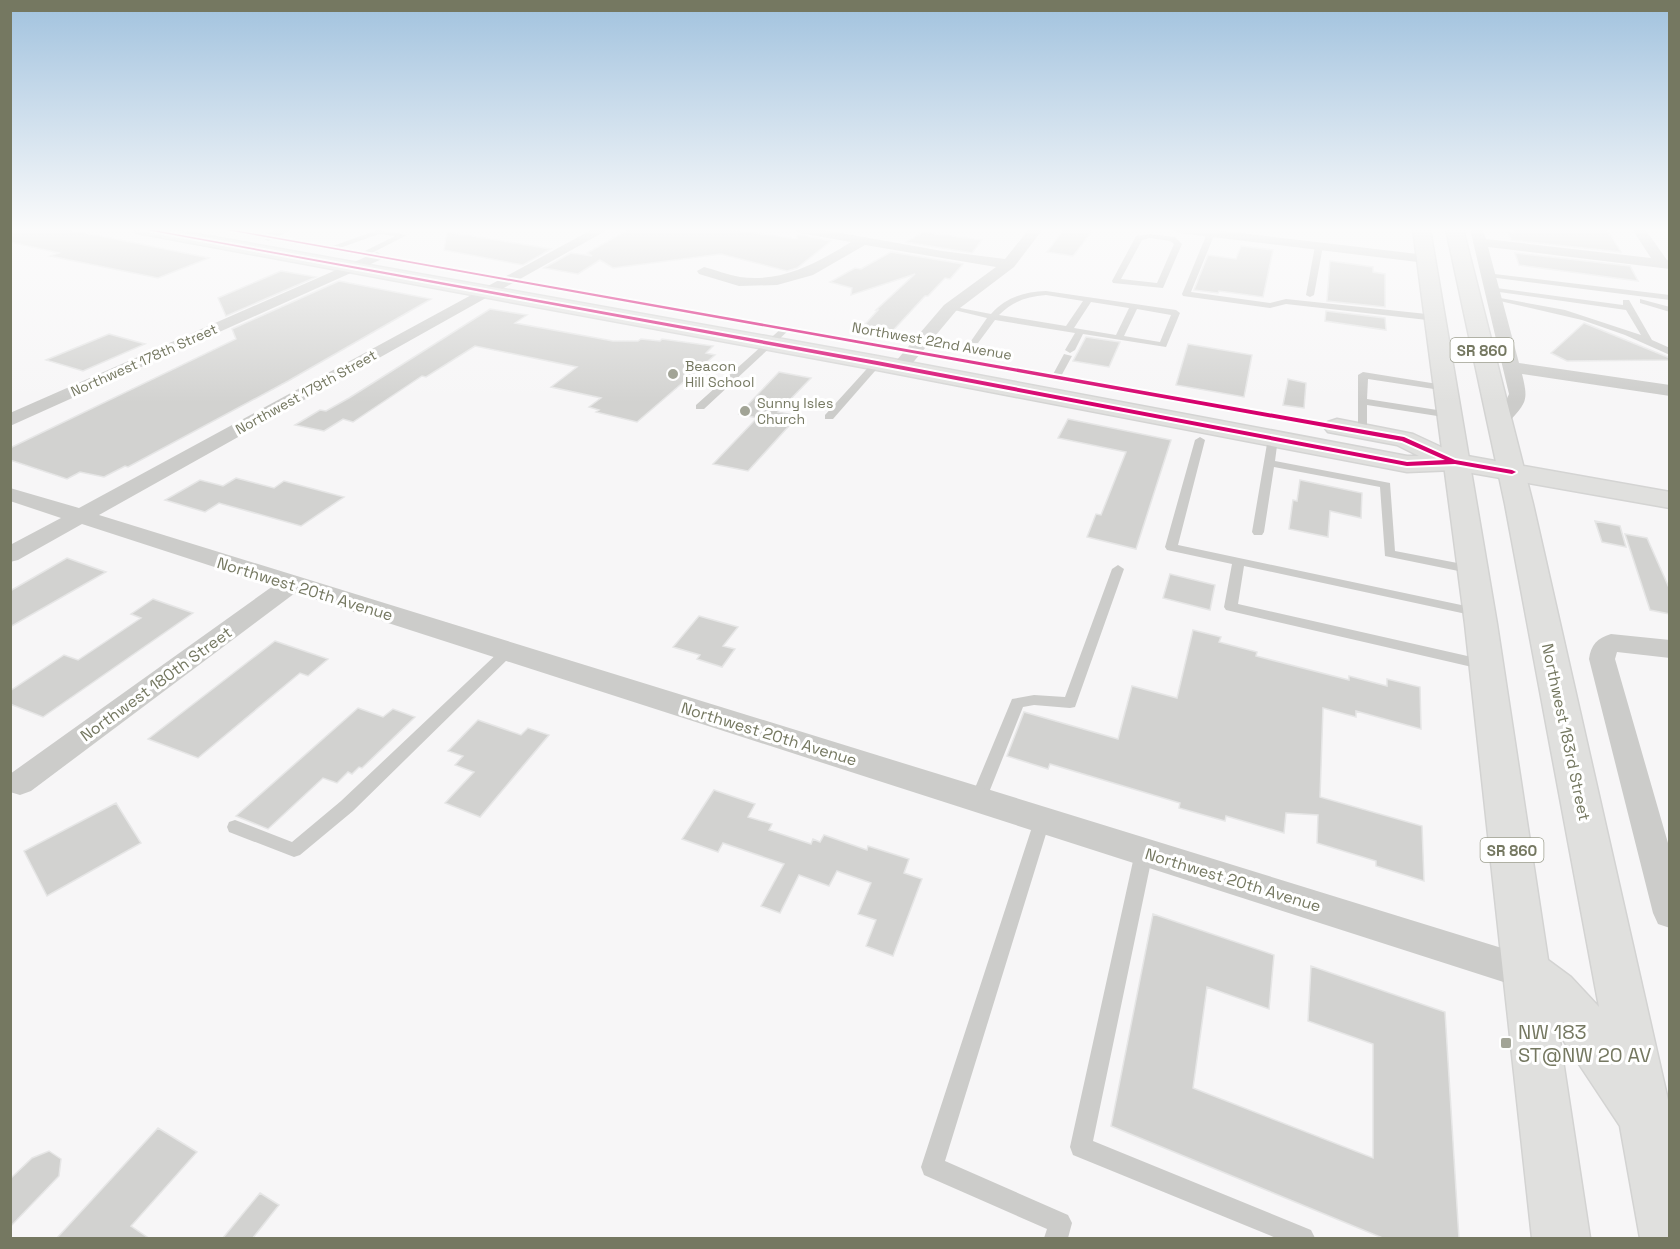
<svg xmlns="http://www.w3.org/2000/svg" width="1680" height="1249" font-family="'Space Grotesk',sans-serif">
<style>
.building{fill:#d2d2d0;stroke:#e6e6e6;stroke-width:1.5}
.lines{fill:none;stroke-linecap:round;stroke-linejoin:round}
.secondary-casing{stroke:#d4d4d3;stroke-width:3}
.primary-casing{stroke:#d3d3d2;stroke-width:3}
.lane{fill:#ccccca;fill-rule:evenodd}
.street{fill:#ccccca;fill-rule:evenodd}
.secondary{fill:#e0e0de;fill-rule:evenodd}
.primary{fill:#e0e0de;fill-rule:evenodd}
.cycleway-casing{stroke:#fff;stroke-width:4}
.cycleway{fill:#d6006c;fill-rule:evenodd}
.poi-dot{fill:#a2a496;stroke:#fff;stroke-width:2}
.labels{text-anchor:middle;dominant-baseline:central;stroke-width:6;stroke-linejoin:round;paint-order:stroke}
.far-street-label{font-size:14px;fill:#757861;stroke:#fff}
.far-poi-label{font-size:14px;fill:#757861;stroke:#fff;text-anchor:start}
.shield{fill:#fff;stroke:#9ea090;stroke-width:1.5}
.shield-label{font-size:15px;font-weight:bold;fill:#757861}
.street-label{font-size:16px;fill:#757861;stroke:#fff}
.near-poi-label{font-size:20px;fill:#757861;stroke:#fff;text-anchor:start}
</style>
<rect width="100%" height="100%" fill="#f7f6f7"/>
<path class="building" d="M10,229h56l143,29 -51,20 -108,-22 9,-3 -49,-11z
M629,229h100l68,10v-5l34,7 -34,27 -10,3 -66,-17 -108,14 -13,-8 -22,14 -34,-6 27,-15 21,3 -5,-3z
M1064,229h30l-21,27 -26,-4z
M1512,229h95l14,23 -110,-12 -3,-8 5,1z
M447,232l104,17 -28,16 -79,-15z
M923,232l59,8 -10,13 -66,-11z
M1241,246l32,4 -10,47 -44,-6 -1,2 -24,-3 14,-35 28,4z
M891,252l72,12 -13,15 -5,-1 -17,18h-3l-37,40 -29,-5 19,-21h-2l39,-36 -64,21 1,-7 -22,-6 25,-14 6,1z
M1515,253l115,13 8,15 -119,-16z
M1330,261l43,6v5l12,2v33l-58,-6z
M281,271l35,6 -90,39 -8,-18z
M339,281l92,18 -143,82 -160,86 -3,-1 -21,11 -24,-5 -13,7 -57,-19v-12l226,-109 -4,-10z
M490,309l37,6 -12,8 98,18h25l3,-2 19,2 2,-2 51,7 -7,7 9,2 -78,67 -41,-10 3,-2 -10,-3 12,-9 -50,-11 26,-20 -102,-21 -49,31 -4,-1 -69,46 -10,-3 -19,12 -29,-6 25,-15 6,1 23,-13z
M1326,311l59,7 1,12 -61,-9z
M1584,323l86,35v2l-103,1 -16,-8z
M109,334l36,10 -62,27 -37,-11z
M1086,337l34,5 -11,25 -36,-6z
M1188,344l64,11 -8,42 -68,-12z
M779,372l32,6 -33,34 20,4 -50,55 -35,-7 44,-46 -18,-4z
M1288,379l18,4 -2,25 -21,-3z
M1068,419l103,21 -35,109 -49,-12 9,-23 5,1 25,-63 -68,-14z
M236,478l38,10 10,-7 60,16 -43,29 -82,-23 -14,9 -40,-12 35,-20 23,6z
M1300,480l62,13 -1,25 -31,-7 -2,26 -39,-8 4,-29 4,1z
M1595,521l25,5 6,21 -24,-5z
M1625,534l22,4 23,52v24l-20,-4z
M67,558l39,14 -96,55v-36z
M1170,574l45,11 -5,25 -47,-12z
M153,599l40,14 -150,104 -33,-13v-13l54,-36 14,5 63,-42 -10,-4z
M699,616l39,11 -15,19 12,3 -13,18 -25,-8 3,-4 -27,-8z
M1193,630l28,7 -2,5 38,10 -1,4 93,24v-4l38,10v-7l33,8 1,42 -65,-18v6l-33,-9 -3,89 102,29 2,55 -48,-15v-5l-59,-18 1,-28 -32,-2 -2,20 -58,-17 -1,5 -46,-13 1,-5 -130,-39 -2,5 -41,-13 17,-44 94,27 14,-53 45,12z
M275,641l53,18 -20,17 -8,-3 -102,85 -50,-19z
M358,708l25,9 10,-8 22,8 -53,51 -3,-1 -7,7 -4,-2 -11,11 -14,-5 -55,51 -32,-13z
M478,720l43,15 7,-7 21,7 -69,82 -35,-14 29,-31 -19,-7 8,-9 -15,-5z
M714,790l41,14 -7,13 24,7 -3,6 42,14 2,-5 7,3 4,-7 43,15 1,-4 41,13 -5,14 18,6 -29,77 -27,-10 10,-26 -18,-6 13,-31 -34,-12 -8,15 -30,-11 -19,38 -19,-7 23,-42 -61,-21 -5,9 -36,-13z
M116,803l25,40 -94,53 -23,-45z
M1153,914l121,41 -5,54 -62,-22 -14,101 180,70v-114l-65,-23 3,-55 134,46 14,227h-74l-274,-113z
M158,1128l39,24 -66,74 19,13h-94z
M49,1151l12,8 -2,17 -49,51v-48l22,-21z
M260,1193l19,12 -27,34h-30z"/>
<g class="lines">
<defs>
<path id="secondary" d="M134,229h35l708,127 530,100h12l-22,-11 -69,-13 -4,-5 4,-5 9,-3 76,15 43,20 214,38v16l-215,-38 -48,2 -530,-102 -734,-136 -6,-1z"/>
<path id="primary" d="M1413,229h17l67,395 51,336 23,17 28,30 -94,-503 -59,-275h17l70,275 137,605v129h-30l-20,-112 -61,-92 31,204h-58l-67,-614z"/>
</defs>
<use href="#secondary" class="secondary-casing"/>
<use href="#primary" class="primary-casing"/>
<path class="lane" d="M378,230l29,5 -41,21 -4,-2 1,-2 32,-16 -16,-2 -45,16 -7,-2z
M1208,231l7,2 -24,59 79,11 16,-4 150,16 4,3 -4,3 -150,-17 -16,4 -87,-12 -1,-2z
M1150,234l25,3 7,7 -19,44 -50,-5 -1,-2 24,-45zM1150,238l20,3 4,3 -17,39 -36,-4 21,-39z
M1319,244l4,2 -9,49 -4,2 -4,-2 9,-49z
M1486,273l184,22v5l-181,-23h-3z
M1489,287l134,18v-5h6l23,40 18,8v7l-45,-20 -43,-15 -91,-21 4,-2 70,13 76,25 -15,-25 -134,-19 -4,-2z
M1046,291l130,19 4,3 -14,34 -83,-13 -8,16 -5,3 -5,-3 10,-17 -80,-13 -17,23h-6l-1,-2 16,-23 -41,-10 4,-2 41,8c15,-17 33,-22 55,-23zM1046,295l37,6 -17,25 -67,-11c14,-14 27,-18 47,-20zM1091,302l38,6 -13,27 -42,-7zM1137,309l34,6 -11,27 -36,-6z
M1640,299l30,8v5l-30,-9z
M783,327l7,2 -86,80h-8v-4z
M1064,354l8,2 -13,24h-6l-2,-2z
M874,361l8,2 -49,56h-8v-4z
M1363,372l87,14v4l-3,1 -79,-12 -1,20 83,13 5,3 -5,3 -83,-13v27l-1,2h-8v-59z
M1273,435l5,3 -3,23 115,22 5,68 78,15 6,4 -6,4 -88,-18 -5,-69 -106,-20 -10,65 -2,3h-8l-2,-3 16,-94z
M1200,437l5,3 -27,105 302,64 7,4 -7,4 -236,-51 -6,38 247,56 7,5 -2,3 -5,2 -259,-60 -2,-3 8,-43 -65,-14 -2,-3 30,-107z
M1118,565l6,4 -49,138 -5,1 -36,-3 -11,2 -37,93 -2,5 -6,2 -6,-2 -2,-5 42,-101 22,-4 31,2 47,-128z
M507,647l7,5 -2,3 -159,156 -53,44 -6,2 -65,-25 -2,-5 2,-5 6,-2 57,22 49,-41 161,-152z
M1042,814l6,2 2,5 -105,340 123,54 4,8 -4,15h-24l3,-9 -123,-54 -3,-8 113,-346 2,-5z
M1144,845l6,2 3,5 -60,289 218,89 4,8h-39l-203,-83 -3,-8 65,-295 3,-5z"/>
<path class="street" d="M277,229h17l-26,12 -7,-4z
M593,229h16l-510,286 1429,441 13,5 5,12 -5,12 -13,5 -1233,-397 -264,198 -11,4 -10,-3v-18l263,-188 -191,-62 -64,36 -8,2v-17l51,-27 -51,-17v-13l69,20z
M792,229h27l123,22 63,8 24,-30h14l-29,38 -58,44 -51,61h-12l-3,-4 54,-63 52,-38 -131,-22 -52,30 -36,10 -38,1 -40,-12 -2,-3 7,-4c12,3 24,8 36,10 41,6 77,-14 111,-35l-52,-9z
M1172,229h36l218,26 7,4 -7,4 -247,-30z
M1470,229h13l3,10 165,19 -19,-29h13l22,31 3,1v8l-182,-22 31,116 151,22v11l-148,-22c7,28 4,29 -15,50h-14l-3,-4 15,-17 4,-9z
M377,252l7,4 -2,3 -372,167v-13z
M1611,634l59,6v18l-53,-6 -2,7 55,191v78l-12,-4 -5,-11 -64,-254c2,-14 8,-21 22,-25z"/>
<use href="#secondary" class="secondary"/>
<use href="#primary" class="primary"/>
<defs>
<path id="cycleway" d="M141,229h7l729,132 530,101 38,-2 -43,-19 -1181,-212h7l1176,208 51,23 57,10 4,2 -4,2 -57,-10 -48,2 -530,-101z"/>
</defs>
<use href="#cycleway" class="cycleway-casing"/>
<use href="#cycleway" class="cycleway"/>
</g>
<linearGradient id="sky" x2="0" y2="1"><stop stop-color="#a1c2de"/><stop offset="0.57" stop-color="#fbfbfb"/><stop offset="1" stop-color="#fbfbfb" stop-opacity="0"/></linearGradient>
<rect width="1680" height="403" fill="url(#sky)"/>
<g class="poi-dot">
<circle cx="673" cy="374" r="6"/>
<circle cx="745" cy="411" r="6"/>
<rect x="1500" y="1037" width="12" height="12" rx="3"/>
</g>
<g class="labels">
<g class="far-street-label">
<text transform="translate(932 341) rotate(10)">Northwest 22nd Avenue</text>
<text transform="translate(144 360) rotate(-24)">Northwest 178th Street</text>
<text transform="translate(306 392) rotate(-29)">Northwest 179th Street</text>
</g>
<g class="far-poi-label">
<text x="685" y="366">Beacon<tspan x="685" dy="16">Hill School</tspan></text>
<text x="757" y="403">Sunny Isles<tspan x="757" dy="16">Church</tspan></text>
</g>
<g class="shield">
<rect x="1450.5" y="338" width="63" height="24" rx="4.5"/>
<rect x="1480.5" y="838" width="63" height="24" rx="4.5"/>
</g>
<g class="shield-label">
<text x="1482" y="350">SR 860</text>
<text x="1512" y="850">SR 860</text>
</g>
<g class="street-label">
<text transform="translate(305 589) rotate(17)">Northwest 20th Avenue</text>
<text transform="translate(156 684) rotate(-36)">Northwest 180th Street</text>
<text transform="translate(1566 732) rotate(78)">Northwest 183rd Street</text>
<text transform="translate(769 734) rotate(17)">Northwest 20th Avenue</text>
<text transform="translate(1233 880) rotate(17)">Northwest 20th Avenue</text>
</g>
<g class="near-poi-label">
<text x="1518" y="1032">NW 183<tspan x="1518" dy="23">ST@NW 20 AV</tspan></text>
</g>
</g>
<rect width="1680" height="1249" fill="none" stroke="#757861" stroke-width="24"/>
</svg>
